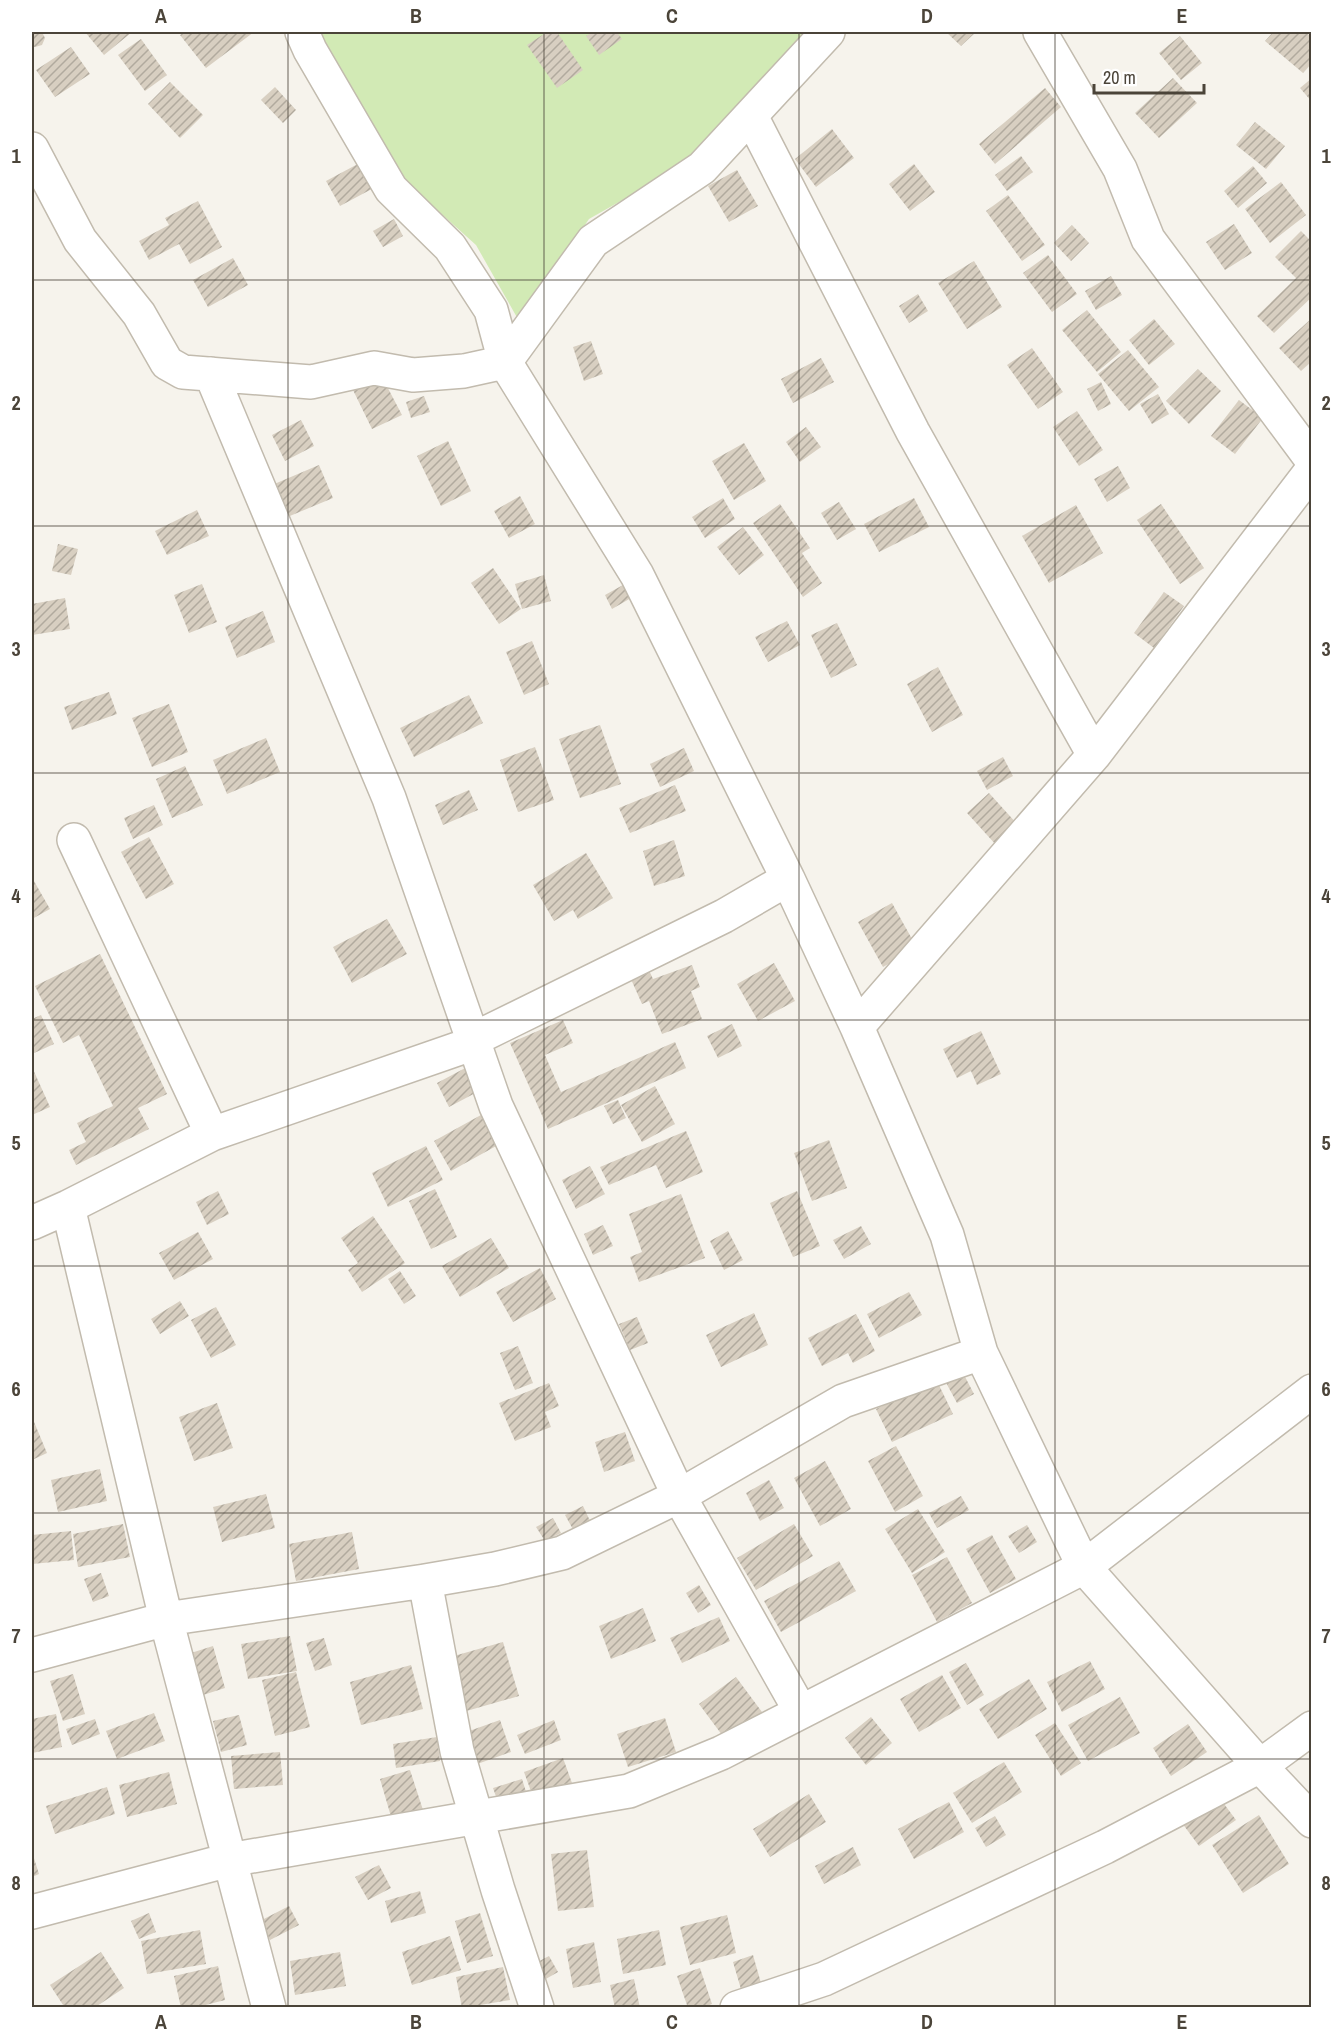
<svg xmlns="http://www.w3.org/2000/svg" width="1343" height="2039" font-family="'Archivo Narrow',sans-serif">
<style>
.green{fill:#d2eab5}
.building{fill:url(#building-hatch)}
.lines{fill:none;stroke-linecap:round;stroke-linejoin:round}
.minor-casing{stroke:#c2bbae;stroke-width:36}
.minor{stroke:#fff;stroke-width:33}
.grid{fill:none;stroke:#4b4439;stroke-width:1.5;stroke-opacity:0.55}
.neatline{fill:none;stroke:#4b4439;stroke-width:2}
.grid-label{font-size:20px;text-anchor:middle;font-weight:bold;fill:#4b4439}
</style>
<defs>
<pattern id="building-hatch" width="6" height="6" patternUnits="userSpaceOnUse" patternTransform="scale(1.5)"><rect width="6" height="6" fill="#d8cfc1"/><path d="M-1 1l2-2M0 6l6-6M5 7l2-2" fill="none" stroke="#b1aa9e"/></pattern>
</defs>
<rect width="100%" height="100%" fill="#f6f3ec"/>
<path class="green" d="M320,32h485l-119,132 -97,55 -70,102 -43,-76 -79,-71z"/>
<path class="building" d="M32,32h10l3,6 -3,7 -7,2 -3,-1z
M85,32h47l-28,23z
M185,32h69l-48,36 -26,-33z
M547,32h10l26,38 -26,18 -30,-43z
M593,32h24l5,7 -23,16 -13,-19z
M946,32h30l-15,14z
M1273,32h32l7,5v26l-9,10 -38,-32z
M1180,36l22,27 -21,17 -22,-27z
M141,39l26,36 -22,16 -27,-36z
M71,47l19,27 -35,23 -19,-27z
M1173,78l24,25 -38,35 -24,-25z
M1312,78v24l-12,-14z
M170,82l33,33 -23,23 -32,-34z
M275,87l21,23 -13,13 -22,-23z
M1045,88l16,19 -66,57 -16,-20z
M1255,122l30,24 -19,23 -30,-24z
M832,129l22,29 -38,29 -21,-28z
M1021,156l12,16 -26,19 -12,-16z
M369,158l14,25 -43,23 -14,-25z
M914,164l21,28 -25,19 -21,-27z
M1253,166l14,17 -29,25 -14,-17z
M737,170l21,36 -29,16 -21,-36z
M1281,182l25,33 -36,28 -25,-34z
M1008,195l37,50 -23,16 -36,-50z
M198,201l24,46 -32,17 -11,-20 -30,16 -10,-19 30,-16 -4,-7z
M394,219l9,17 -20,11 -10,-16z
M1234,224l18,29 -27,17 -19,-28z
M1072,225l17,18 -18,18 -17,-18z
M1301,231l11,11v55l-38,36 -17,-17 39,-38 -21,-21z
M1048,255l29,39 -25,18 -29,-39z
M233,258l15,27 -40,22 -15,-27z
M974,261l28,46 -35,22 -29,-46z
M1111,276l11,19 -26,15 -11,-19z
M918,294l10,17 -19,12 -10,-17z
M1087,310l34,42 -24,20 -35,-42z
M1312,318v43l-11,10 -22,-23z
M1154,319l21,25 -26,21 -20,-25z
M591,341l12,33 -19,7 -11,-34z
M1032,348l31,44 -25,17 -31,-44z
M1128,350l31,37 -30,24 -31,-37z
M821,358l13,24 -41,21 -12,-24z
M1198,369l23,22 -32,33 -23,-23z
M380,373l22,42 -30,14 -20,-41z
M1101,382l10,22 -13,7 -11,-22z
M1158,394l11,20 -17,10 -12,-20z
M424,396l6,16 -19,6 -5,-16z
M1239,400l24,18 -28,36 -24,-18z
M1077,411l26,39 -24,16 -26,-39z
M301,420l13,26 -29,15 -13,-26z
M806,427l15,20 -21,15 -14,-20z
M448,441l23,50 -30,15 -24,-50z
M744,443l22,38 -32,19 -22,-39z
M319,465l14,33 -48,20 -13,-33z
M1118,466l12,22 -23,14 -13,-23z
M520,496l15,28 -26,14 -15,-27z
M723,498l12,21 -30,19 -13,-21z
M914,498l15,29 -50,25 -15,-28z
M839,502l17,27 -19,11 -16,-27z
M780,504l30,44 -8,5 20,30 -19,14 -50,-74z
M1161,504l43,64 -24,16 -43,-64z
M1076,505l27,48 -54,30 -27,-47z
M197,510l12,26 -42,19 -12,-24z
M743,527l21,28 -25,20 -22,-28z
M58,544l20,5 -7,26 -19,-4z
M493,568l28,41 -22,15 -28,-41z
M544,575l7,26 -29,8 -7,-25z
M202,584l15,38 -28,11 -15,-38z
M623,585l8,13 -19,11 -7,-14z
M1164,592l20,14 -30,42 -20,-15z
M65,598l5,31 -38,6v-31z
M263,611l12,31 -38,16 -12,-31z
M787,621l13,24 -32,17 -13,-25z
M837,623l20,42 -26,13 -20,-43z
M532,641l17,43 -25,11 -18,-43z
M938,667l25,48 -31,17 -25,-48z
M109,692l8,22 -45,16 -8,-23z
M469,695l14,28 -69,34 -14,-29z
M169,704l19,48 -36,15 -20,-49z
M600,725l21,59 -41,14 -21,-59z
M266,738l14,34 -53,22 -14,-34z
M535,747l19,53 -36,12 -18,-52z
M684,748l10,23 -34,16 -10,-23z
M1003,757l10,19 -26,14 -10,-19z
M185,766l18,39 -31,13 -16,-39z
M675,785l11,26 -56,22 -11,-25z
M469,790l9,20 -35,15 -8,-20z
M989,793l30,33 -22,20 -30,-33z
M154,805l9,20 -30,14 -9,-21z
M149,837l25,47 -28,15 -25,-47z
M674,840l11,36 -31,10 -11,-35z
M586,853l27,45 -35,21 -5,-9 -19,11 -21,-36z
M34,881l16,28 -18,10v-37z
M892,903l25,45 -34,19 -25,-45z
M387,919l20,35 -55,29 -19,-36z
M100,954l67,140 -29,14 11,21 -73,36 -7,-15 17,-8 -9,-19 36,-17 -34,-71 -16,8 -28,-57z
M774,963l21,38 -37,20 -21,-37z
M692,965l8,22 -9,4 11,28 -40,15 -13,-33 -7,3 -12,-27 18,-9 5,11z
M41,1015l13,29 -22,10v-35z
M563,1020l10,23 -28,12 16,37 114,-50 11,26 -138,61 -38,-86z
M732,1024l10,22 -24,12 -11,-22z
M981,1031l20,43 -24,11 -6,-14 -14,7 -14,-29z
M469,1066l12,24 -32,17 -12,-24z
M32,1067l18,40 -18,8z
M655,1086l20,38 -33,18 -21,-37z
M618,1100l8,18 -13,6 -9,-18z
M481,1115l17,30 -47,26 -17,-30z
M686,1131l17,41 -37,16 -10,-23 -47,20 -9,-18z
M829,1140l18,48 -35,13 -18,-48z
M426,1146l17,34 -55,27 -16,-34z
M590,1166l15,28 -29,15 -14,-29z
M435,1189l22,48 -26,12 -22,-48z
M218,1191l11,23 -22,11 -11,-23z
M797,1191l23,55 -27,11 -23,-54z
M681,1194l24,64 -66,24 -9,-25 12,-5 -13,-38z
M373,1216l32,47 -43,29 -14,-22 10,-7 -17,-25z
M603,1225l10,21 -20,9 -9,-21z
M861,1226l10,18 -27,15 -11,-19z
M728,1231l15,29 -19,10 -14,-29z
M198,1232l15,27 -39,21 -15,-27z
M491,1238l18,30 -49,29 -18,-31z
M540,1268l16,31 -43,23 -17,-30z
M400,1271l16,25 -12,8 -16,-25z
M909,1292l13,23 -43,23 -12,-24z
M180,1301l9,15 -29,18 -9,-15z
M216,1307l20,38 -25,13 -20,-38z
M754,1313l14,32 -47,22 -15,-32z
M856,1314l19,37 -22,12 -5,-10 -26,13 -14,-28z
M637,1317l11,26 -18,7 -11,-26z
M518,1346l15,37 -18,7 -15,-37z
M962,1371l12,23 -17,9 -13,-24z
M937,1381l16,33 -61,28 -16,-33z
M549,1383l10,23 -14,6 6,15 -36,14 -16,-38z
M217,1403l16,45 -39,13 -15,-44z
M32,1417l15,36 -15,7z
M625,1432l10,29 -31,11 -9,-30z
M896,1446l27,50 -28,16 -27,-51z
M825,1461l26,48 -31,17 -26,-48z
M100,1469l7,32 -49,11 -7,-32z
M769,1480l15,28 -24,13 -14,-28z
M266,1494l9,34 -53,14 -9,-35z
M961,1496l8,14 -32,18 -8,-15z
M583,1506l9,19 -17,8 -10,-18z
M918,1509l27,43 -33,21 -27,-44z
M553,1518l8,15 -16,8 -9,-14z
M123,1524l7,33 -52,10 -5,-33z
M794,1524l19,32 -57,34 -19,-32z
M1027,1525l10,17 -18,11 -11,-17z
M71,1531l3,29 -42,4v-29z
M352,1532l7,37 -63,12 -7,-37z
M992,1535l24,44 -26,14 -24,-44z
M947,1557l25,46 -35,19 -25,-47z
M839,1561l17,30 -75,41 -17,-31z
M101,1573l8,23 -16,6 -9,-23z
M699,1585l12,20 -13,8 -12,-20z
M643,1608l13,33 -45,18 -12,-33z
M719,1617l11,24 -48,22 -12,-25z
M290,1636l7,35 -49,8 -7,-35z
M324,1638l8,27 -17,6 -9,-28z
M503,1642l16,54 -63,18 -16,-54z
M213,1646l12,42 -22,7 -12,-42z
M1090,1661l15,28 -43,23 -15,-30z
M966,1663l18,32 -17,10 -18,-33z
M411,1665l12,44 -62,16 -11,-43z
M296,1672l14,55 -35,9 -13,-56z
M73,1674l12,40 -22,7 -13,-40z
M942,1675l19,33 -42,24 -19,-33z
M736,1677l26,35 -37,27 -26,-35z
M1029,1679l18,30 -49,30 -19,-30z
M1120,1697l20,36 -52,28 -20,-36z
M154,1713l11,28 -48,18 -11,-28z
M56,1714l6,33 -30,6v-34z
M239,1715l8,30 -26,7 -8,-31z
M871,1717l21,26 -26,22 -21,-27z
M665,1718l11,34 -48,15 -11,-33z
M95,1719l5,15 -28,11 -6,-16z
M500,1720l11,32 -42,15 -11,-32z
M554,1720l7,20 -36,14 -8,-19z
M1055,1723l26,40 -20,13 -26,-41z
M1188,1724l19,28 -36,24 -18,-28z
M437,1737l3,24 -44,7 -3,-24z
M280,1752l3,33 -49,4 -3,-33z
M563,1758l9,25 -39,14 -9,-25z
M1004,1762l18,30 -50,31 -19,-30z
M410,1770l13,40 -31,10 -12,-41z
M169,1772l8,32 -50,13 -8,-32z
M522,1779l5,16 -28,10 -6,-17z
M107,1787l8,27 -60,20 -9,-28z
M1216,1793l20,27 -37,26 -20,-27z
M809,1794l17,28 -56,35 -17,-28z
M949,1802l15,30 -50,27 -16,-30z
M1259,1815l30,49 -46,29 -31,-48z
M995,1816l11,19 -20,12 -11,-19z
M853,1847l8,18 -37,19 -9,-18z
M587,1850l7,57 -36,4 -7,-57z
M32,1852l7,22 -7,3z
M379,1865l12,23 -23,12 -13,-23z
M420,1891l6,22 -35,10 -6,-22z
M289,1906l10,19 -29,15 -10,-19z
M149,1913l7,19 -17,7 -8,-18z
M480,1913l13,43 -26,7 -12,-42z
M727,1915l9,38 -46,12 -10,-38z
M200,1930l6,34 -59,10 -6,-33z
M659,1930l7,35 -43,9 -6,-35z
M450,1936l11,34 -49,15 -10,-33z
M594,1942l7,40 -28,6 -7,-39z
M101,1952l23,36 -30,20h-29l-15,-23z
M340,1952l6,34 -51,9 -5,-34z
M753,1955l10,35 -20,6 -10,-34z
M549,1956l9,16 -21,12 -9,-17z
M218,1966l7,34 -31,8h-13l-7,-32z
M503,1967l7,33 -48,8 -6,-31z
M700,1968l12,36 -11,4h-13l-11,-32z
M634,1979l6,29h-25l-5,-23z"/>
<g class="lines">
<defs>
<path id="minor" d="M302,32l8,18 81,139 59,58 41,63 14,52 132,213 151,304 69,148 90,208 34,118 103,214 176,199 52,55
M1040,32l80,137 28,70 164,221
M751,116l162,316 181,323
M32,149l48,91 59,74 28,49 16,9 128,10 63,-14 39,7 51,-4 41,-9 88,-121 109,-73 126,-136
M211,374l178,424 107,308 183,390 122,216
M74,840l138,294
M857,1027l237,-272 218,-285
M68,1207l98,412 103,389
M32,1223l36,-16 144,-73 251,-87 11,-8 250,-123 64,-37
M425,1581l32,170 41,139 39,118
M32,1655l134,-36 259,-38 70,-12 67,-16 117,-57 164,-95 138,-48
M32,1912l197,-52 400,-69 92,-38 363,-186 228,-176
M737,2008l87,-29 281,-132 155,-81 52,-38"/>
</defs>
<use href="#minor" class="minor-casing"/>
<use href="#minor" class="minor"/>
</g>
<path class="grid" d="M288,32v1976M544,32v1976M799,32v1976M1055,32v1976M32,280h1280M32,526h1280M32,773h1280M32,1020h1280M32,1266h1280M32,1513h1280M32,1759h1280"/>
<rect width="1343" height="2039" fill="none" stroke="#ffffff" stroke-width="66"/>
<path d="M1094 84v9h110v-9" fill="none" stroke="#4b4439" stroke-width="3"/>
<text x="1103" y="84" font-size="18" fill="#4b4439" stroke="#ffffff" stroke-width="4.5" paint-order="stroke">20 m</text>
<rect x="33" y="33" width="1277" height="1973" class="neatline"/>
<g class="grid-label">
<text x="161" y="23">A</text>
<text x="416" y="23">B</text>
<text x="672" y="23">C</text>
<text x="927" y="23">D</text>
<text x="1182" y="23">E</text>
<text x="16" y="163">1</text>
<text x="1326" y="163">1</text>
<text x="16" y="410">2</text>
<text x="1326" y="410">2</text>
<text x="16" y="656">3</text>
<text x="1326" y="656">3</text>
<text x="16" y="903">4</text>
<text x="1326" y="903">4</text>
<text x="16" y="1150">5</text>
<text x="1326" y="1150">5</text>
<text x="16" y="1396">6</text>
<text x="1326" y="1396">6</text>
<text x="16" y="1643">7</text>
<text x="1326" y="1643">7</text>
<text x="16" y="1890">8</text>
<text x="1326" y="1890">8</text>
<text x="161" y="2029">A</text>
<text x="416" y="2029">B</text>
<text x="672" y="2029">C</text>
<text x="927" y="2029">D</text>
<text x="1182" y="2029">E</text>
</g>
</svg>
